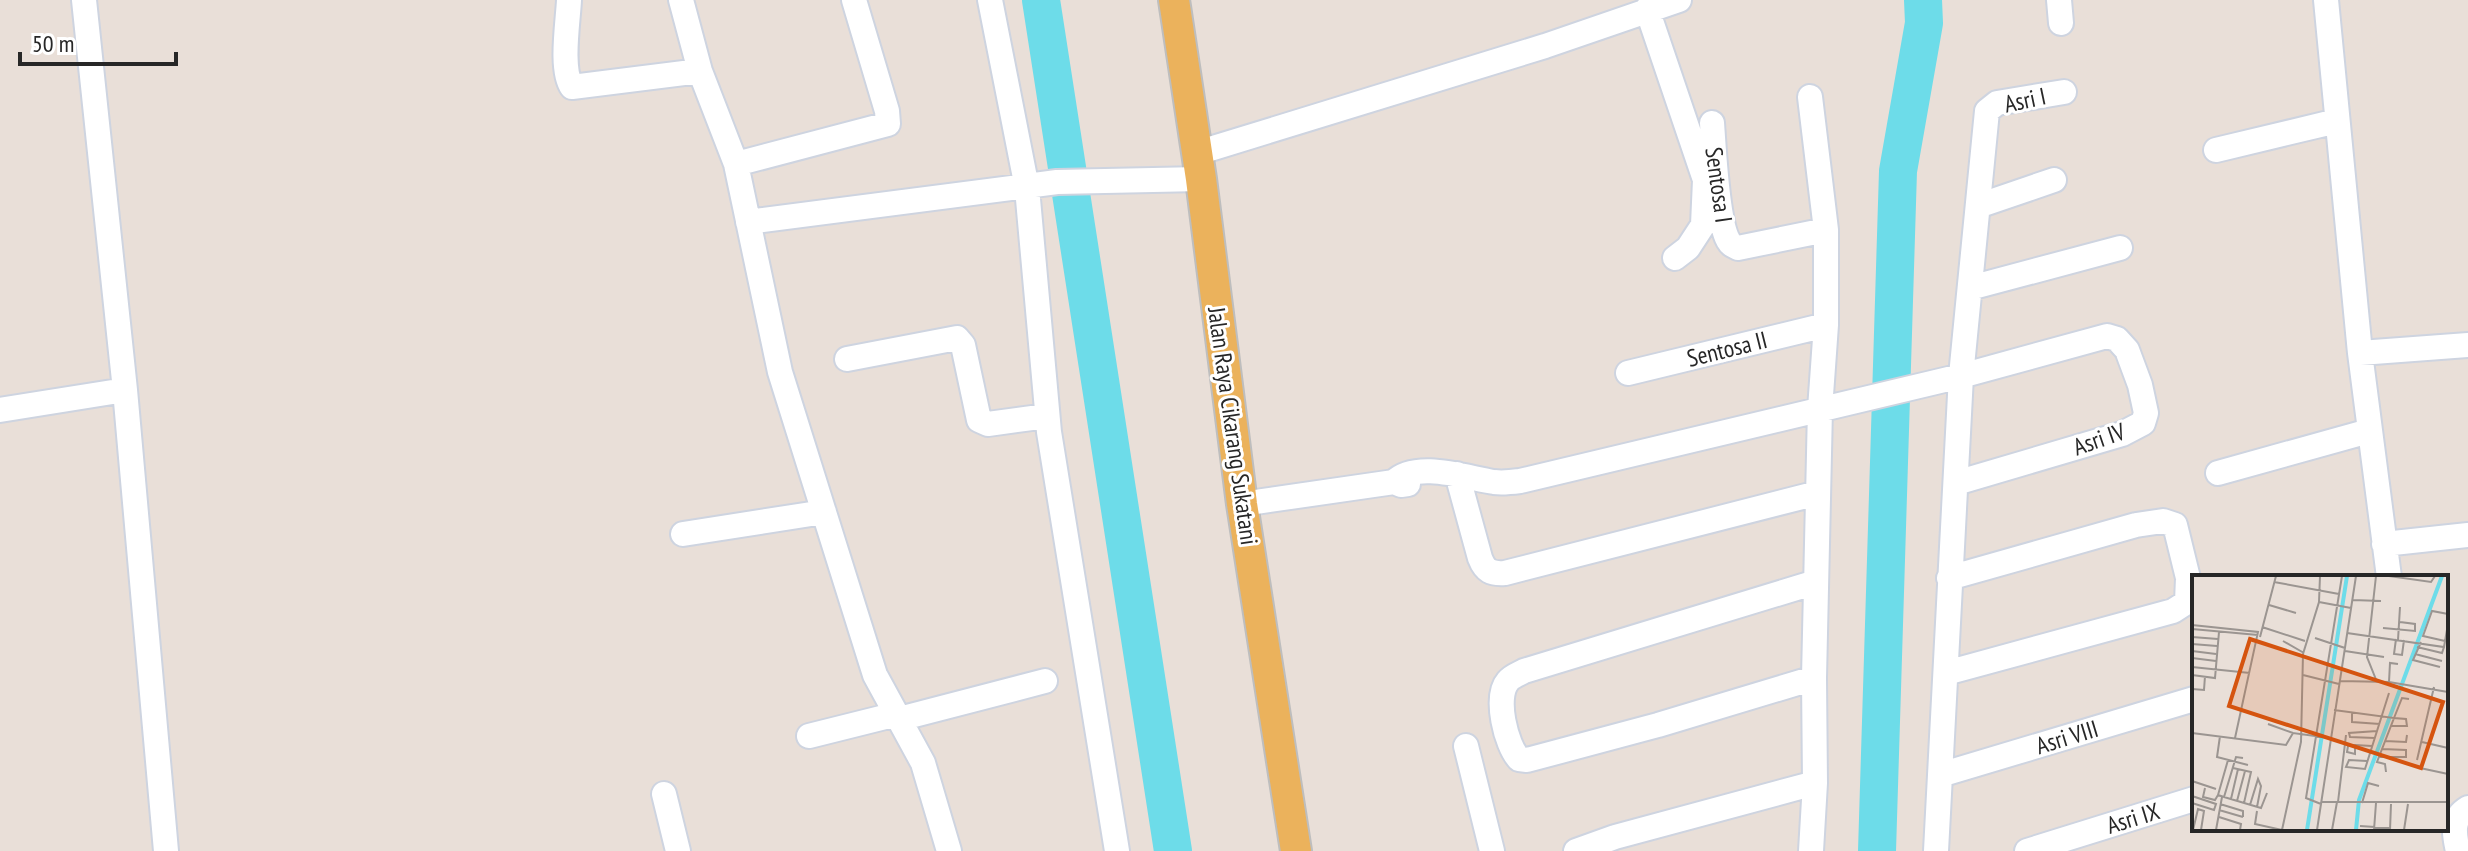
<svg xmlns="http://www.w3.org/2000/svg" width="2468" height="851" font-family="'PT Sans Narrow',sans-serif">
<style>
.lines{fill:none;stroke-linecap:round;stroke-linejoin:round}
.river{stroke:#6ddce9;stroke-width:38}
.minor-casing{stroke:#ced4e0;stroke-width:28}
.major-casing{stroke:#bebebe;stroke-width:34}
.minor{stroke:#fff;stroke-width:24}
.major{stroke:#ebb25c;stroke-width:30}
.labels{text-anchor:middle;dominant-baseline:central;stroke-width:6;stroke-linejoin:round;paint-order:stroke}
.street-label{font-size:24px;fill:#272727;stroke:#fff}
.inset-river{fill:none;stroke:#6ddce9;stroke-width:4}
.inset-road{fill:none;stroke:#9b9591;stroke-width:2}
.view{fill:#d5540f;fill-opacity:0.15;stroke:#d5540f;stroke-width:4}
.inset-edge{fill:none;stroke:#272727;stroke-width:4}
</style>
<rect width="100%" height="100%" fill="#e9dfd8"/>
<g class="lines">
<path class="river" d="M1041,0l132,851
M1877,851l21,-680 26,-148 -1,-23"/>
<defs>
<path id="minor" d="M84,0l41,390 41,461
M569,0c-1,22 -9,70 3,87l128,-16
M681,0l19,71 36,93 44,208 95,303 48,88 26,88
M990,0l37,188 22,244 68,419
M2059,0l2,23
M2326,0l34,353 29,224
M1647,9l58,171 -2,45 -15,23 -13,10
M1810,97l16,133v95l-6,84 -6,269 1,105 -4,68
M1712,123c2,26 5,97 16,117 3,5 4,5 10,8l88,-18
M2216,150l121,-29
M1197,153l348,-107 134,-46
M736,164l152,-40 -1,-13 -33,-111
M1978,206l76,-26
M748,222l309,-40 144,-3
M1970,288l150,-40
M2360,353l108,-8
M847,359l110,-21 6,7 16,75 9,4 59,-8
M1628,373l198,-48
M0,410l125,-20
M2218,473l151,-42
M1457,474l23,84c5,13 11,16 25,15l313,-80
M1394,482c22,-22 73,-4 100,0 8,1 18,0 26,-1l441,-105 -25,475
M1956,483l166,-49 21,-11 3,-10 -6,-28 -13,-35 -10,-11 -10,-3 -146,40 26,-265 10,-8 67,-11
M1242,504l152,-22 7,3 7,-1
M683,534l141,-22
M2384,544l84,-9
M1946,673l227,-62 14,-9 1,-24 -13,-53 -12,-4 -27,4 -187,53
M1814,678l-156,47 -131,35 -8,-1c-13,-14 -25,-62 -11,-78 4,-5 11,-7 16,-10l292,-89
M899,719l146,-38
M809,736l88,-22
M1466,746l26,105
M1940,775l254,-76
M664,794l14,57
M1576,851l39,-14 200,-54
M2027,851l167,-52
M2458,851c-4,-17 -7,-33 10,-43"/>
<path id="major" d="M1174,0l27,179 41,325 54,347"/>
</defs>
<use href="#minor" class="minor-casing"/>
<use href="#major" class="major-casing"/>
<use href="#minor" class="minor"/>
<use href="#major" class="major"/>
</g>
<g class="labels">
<g class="street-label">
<text transform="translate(2025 100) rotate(-12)">Asri I</text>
<text transform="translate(1719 185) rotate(82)">Sentosa I</text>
<text transform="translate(1727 349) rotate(-14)">Sentosa II</text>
<text transform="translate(1233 426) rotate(82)">Jalan Raya Cikarang Sukatani</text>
<text transform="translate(2099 439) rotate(-19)">Asri IV</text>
<text transform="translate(2067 737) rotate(-17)">Asri VIII</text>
<text transform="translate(2133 818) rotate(-17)">Asri IX</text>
</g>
</g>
<g transform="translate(2192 575)">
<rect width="256" height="256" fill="#e9dfd8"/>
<path class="inset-river" d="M115,255l40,-254M164,255l3,-30 83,-224"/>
<path class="inset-road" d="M184,1l-9,81 10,25M197,1l42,6 4,-6M82,7l65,12M161,25l28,1M127,27l32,6M77,30l27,8M0,50l66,7 -23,106M70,52l43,14M191,53l32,3v-7l-15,-2M0,54l66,6M155,58l97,14 4,-23M0,62l26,2M68,62l16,-61M123,63l30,10M204,64l-2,15 8,1 2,-15M206,65l2,-33M91,66l21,12M253,66l-22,-5 9,-25 16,3M229,67l-8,18 27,7M0,69l25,2M225,72l25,6 2,-6M0,76l24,3M153,76l39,6M223,79l27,7M0,83l24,3M0,92l58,6M0,100l23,3 4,-46M111,100l36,9M148,106l49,1 59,10M197,107l1,-19 8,1M0,114l12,1 1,-14M142,135l60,8 -17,44 8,2 1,8M160,138v9l28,2M76,149l25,9M199,151h16l-1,-7 -12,-1 8,-20 7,1M0,158l94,12 7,-12 37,5M28,161l-3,21 31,8M183,163l-25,-1 -1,-4 28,-2M193,166l21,1 1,-7M230,167l26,6M163,170v9l-8,-2 1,-6 7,-1 17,1M187,182h27v-7l-24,-1M36,185l-10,35 6,2 12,-40 7,1M225,185l17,-73M175,186l-18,-1 -3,7 19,2 24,-76M41,193l18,4 -7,31M228,193l28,6M0,206l24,8M13,213l-2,9 12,3 3,-5M0,221l24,8 -2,6 -22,-7M32,222l37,11 6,-15M39,224l7,-30M45,226l8,-30M129,227h127M146,227l8,-67M170,228l6,-20 11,3M28,229l23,7v6M129,229l-15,-6 36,-222M58,230l8,-26 3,7 -4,21M27,235l24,7M65,236l-2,13 27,6M27,242l22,7 -1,6M168,251l30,2M1,255l5,-21 6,2 -3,19M24,255l6,-33M90,255l19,-88 2,-88 16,-52 1,-26M125,255l39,-254M140,255l5,-28M182,255l2,-27M198,255l1,-26M212,255l4,-26"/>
<path class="view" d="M58,64l193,63 -22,66 -192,-62z"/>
<rect width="256" height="256" class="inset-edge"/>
</g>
<path d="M20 52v12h156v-12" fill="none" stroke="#272727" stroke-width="4"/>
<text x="32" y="52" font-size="24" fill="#272727" stroke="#ffffff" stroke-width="6" paint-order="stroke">50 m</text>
</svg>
